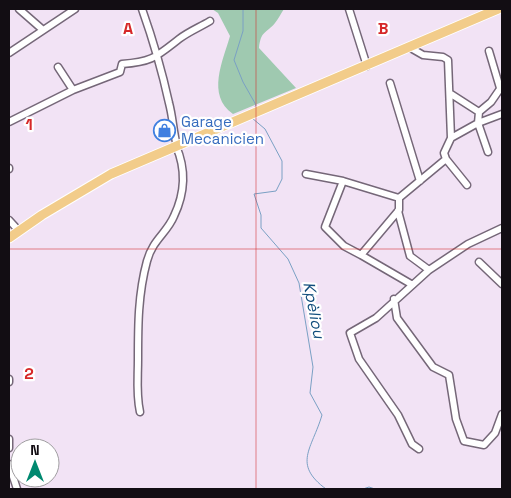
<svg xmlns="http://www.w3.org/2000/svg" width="511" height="498" font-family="'Space Grotesk',sans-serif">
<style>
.green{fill:#9fc9b0}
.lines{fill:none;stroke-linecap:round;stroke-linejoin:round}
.stream{stroke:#7aa0c4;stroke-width:1}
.minor-casing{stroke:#756778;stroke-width:9}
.major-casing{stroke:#fff;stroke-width:11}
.minor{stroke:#fff;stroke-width:6}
.major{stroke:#f2cc8a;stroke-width:9}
.grid{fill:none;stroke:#d62828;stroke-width:1;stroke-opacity:0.55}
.labels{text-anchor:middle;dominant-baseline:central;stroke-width:4.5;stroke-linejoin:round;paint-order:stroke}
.shop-label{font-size:15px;fill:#366cbe;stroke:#fff;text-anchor:start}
.water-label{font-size:16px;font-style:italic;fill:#114d7c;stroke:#fff}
.grid-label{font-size:16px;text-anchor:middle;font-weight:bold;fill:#d62828;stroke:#fff;stroke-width:4.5;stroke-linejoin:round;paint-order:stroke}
</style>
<rect width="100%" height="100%" fill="#f2e3f5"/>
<path class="green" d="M212,9h72c-3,4 -5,9 -9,14 -9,11 -14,7 -16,25l37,40 -63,26c-27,-19 -10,-53 -3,-78l-12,-23z"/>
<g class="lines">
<path class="stream" d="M243,9v22l-9,29 9,22 13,23 -1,2
M252,118l13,11 17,32v18l-6,12 -22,3 7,21v13l27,31 11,24 14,84 -3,26 12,22c-10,34 -30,49 4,74
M363,489l6,-2 6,2"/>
<defs>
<path id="minor" d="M19,9l24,21
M142,9c11,31 20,62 27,94 4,15 4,28 8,43
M349,9l18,57
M409,47l14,8 20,2 5,3 3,78
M489,51l11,37
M9,53l66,-44
M58,67l15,23
M390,83l30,98
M451,94l28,18
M9,122l64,-32 47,-18 2,-8c30,-2 34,-7 57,-25 9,-7 21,-12 31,-18
M488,152l-10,-29 1,-11 12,-10 11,-16
M446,159l21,26
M9,168v1
M306,174l37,7
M398,211l12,45 19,14
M9,220l10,11
M361,255l-17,-9 -19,-19 18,-46 56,17
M479,262l23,22
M411,284l-50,-29 38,-45v-12l47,-39 -2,-6 7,-15 27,-15 24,-9
M394,299l3,19 36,49 16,8 7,44 8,22 20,4 11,-12 7,-19
M9,379v3
M140,412c-4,-18 -2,-34 -2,-53 0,-33 0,-65 9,-98 6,-22 20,-28 27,-45 11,-23 12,-47 2,-70
M9,439v9
M419,449l-7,-5 -14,-29 -39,-56 -9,-26 26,-15 53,-48 39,-26 34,-16
M9,464l8,25"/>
<path id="major" d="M9,238l33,-23 69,-41 387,-165"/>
</defs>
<use href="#minor" class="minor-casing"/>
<use href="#major" class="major-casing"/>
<use href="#minor" class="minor"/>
<use href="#major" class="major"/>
</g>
<path class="grid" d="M256,9v480M9,249h493"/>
<defs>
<symbol id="shop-ring" viewBox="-11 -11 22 22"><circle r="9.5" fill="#fff" stroke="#3f7fe0" stroke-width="1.5"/><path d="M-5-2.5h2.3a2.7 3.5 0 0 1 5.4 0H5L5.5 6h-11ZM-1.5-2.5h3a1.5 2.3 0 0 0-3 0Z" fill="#3f7fe0"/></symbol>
</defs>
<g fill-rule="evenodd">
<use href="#shop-ring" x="152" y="118" width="25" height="25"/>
</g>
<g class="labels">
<g class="shop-label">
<text x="181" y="121">Garage<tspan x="181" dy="17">Mecanicien</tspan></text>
</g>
<g class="water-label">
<text transform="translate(314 310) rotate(79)">Kpèliou</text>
</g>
</g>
<g class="grid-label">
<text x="128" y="34">A</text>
<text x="383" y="34">B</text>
<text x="29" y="130">1</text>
<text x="29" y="379">2</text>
</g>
<rect width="511" height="498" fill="none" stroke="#120d13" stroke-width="20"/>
<g transform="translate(35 463)"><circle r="24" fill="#ffffff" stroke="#a09ea1"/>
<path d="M0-4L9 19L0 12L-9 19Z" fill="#008970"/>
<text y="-8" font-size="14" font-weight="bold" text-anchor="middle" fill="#120d13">N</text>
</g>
</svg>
